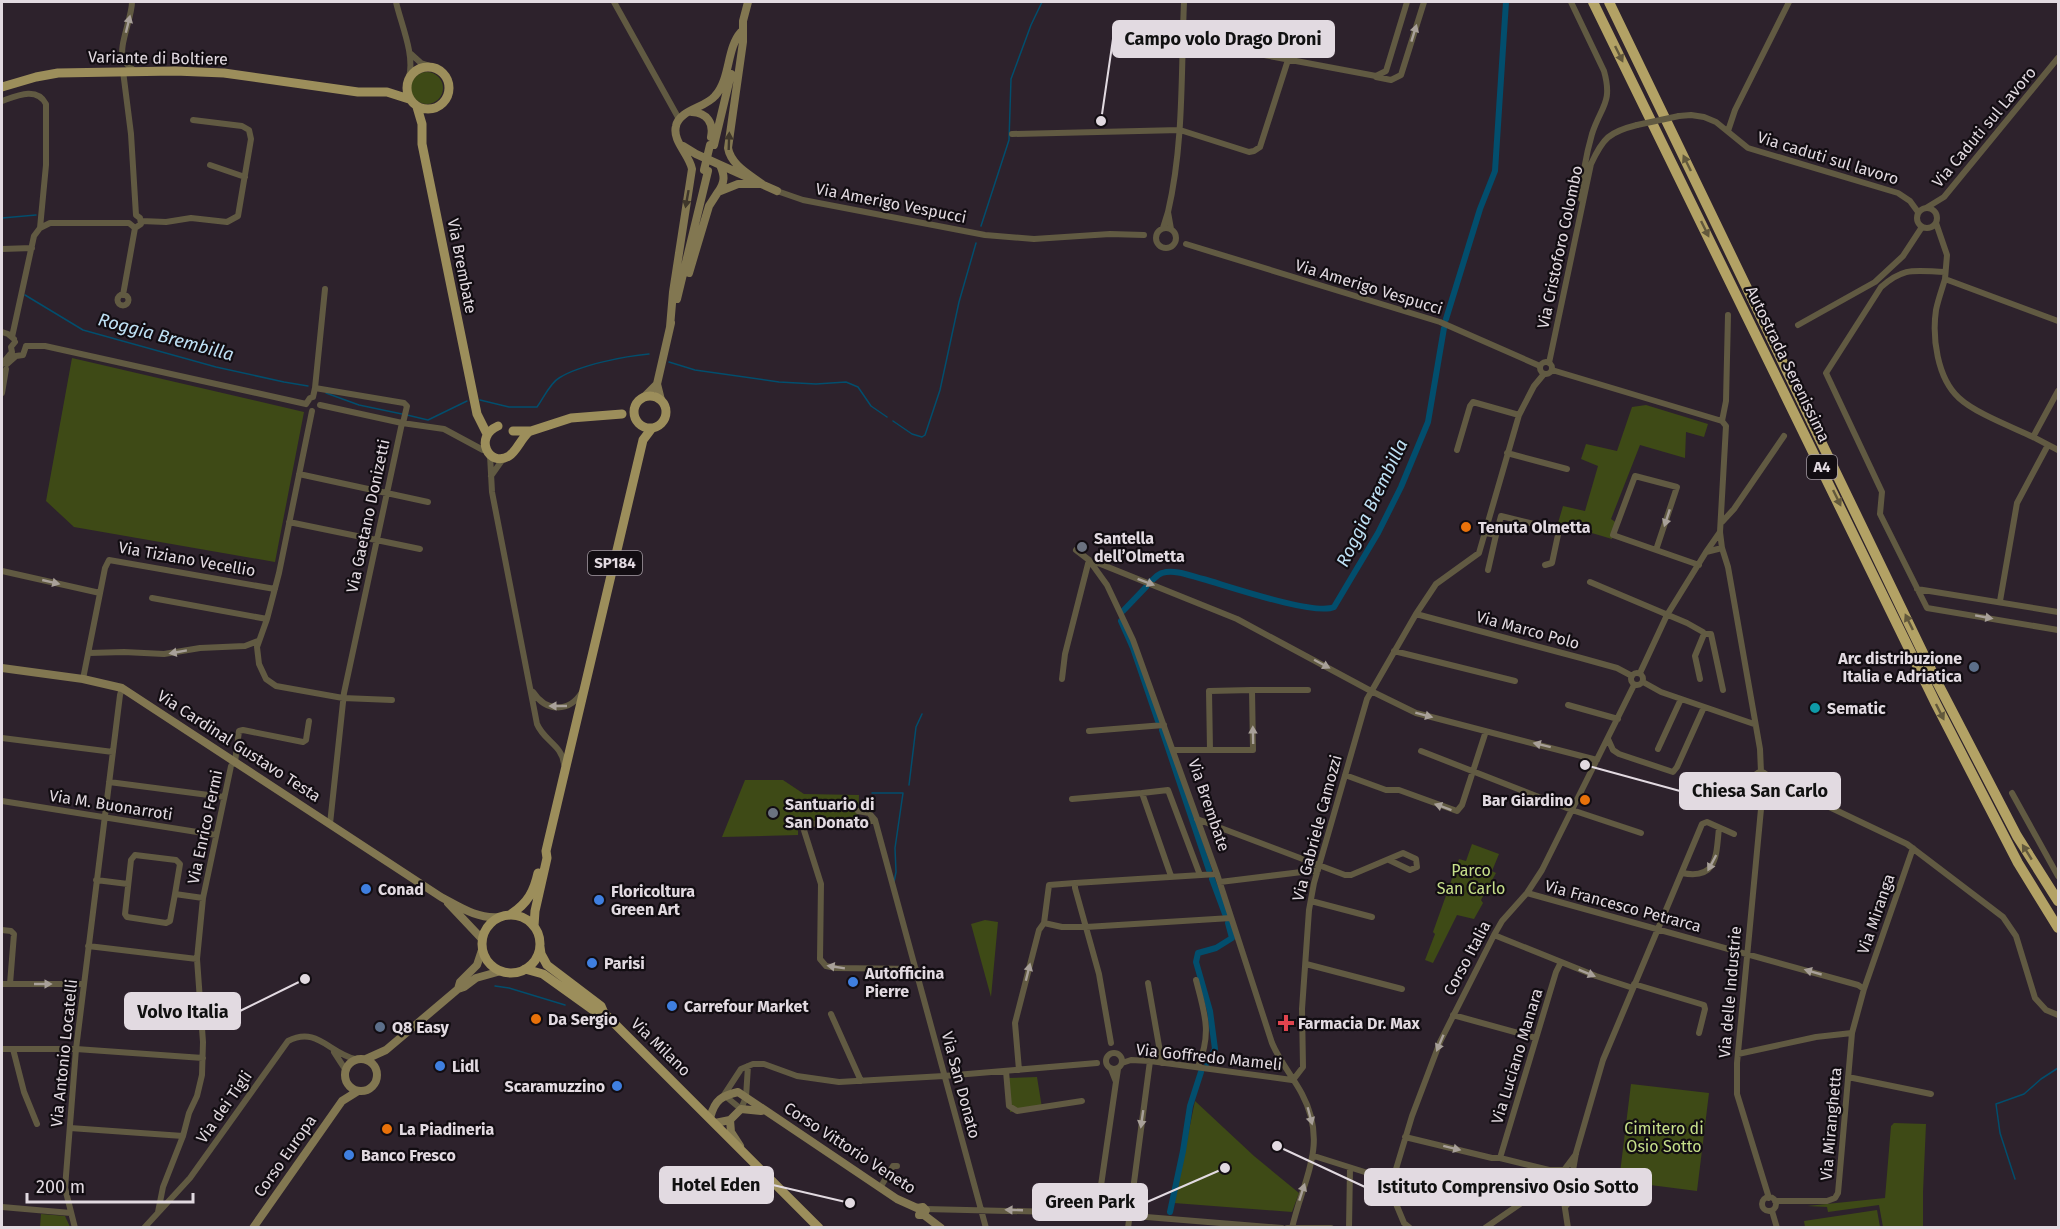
<svg xmlns="http://www.w3.org/2000/svg" width="2060" height="1229" font-family="'Fira Sans',sans-serif">
<style>
.green{fill:#3e4a16}
.lines{fill:none;stroke-linecap:round;stroke-linejoin:round}
.stream{stroke:#024e6d;stroke-width:1.5}
.canal{stroke:#024e6d;stroke-width:6}
.street{stroke:#615a42;stroke-width:6}
.secondary{stroke:#827751;stroke-width:8}
.primary{stroke:#9c8e5b;stroke-width:9}
.highway{stroke:#b3a265;stroke-width:10}
.street-bridge{stroke:#615a42;stroke-width:6}
.secondary-bridge{stroke:#827751;stroke-width:8}
.oneway{fill:#a8a099}
.oneway2{fill:#62583c}
.oneway3{fill:#3f372b}
.food-dot{fill:#e8710a;stroke:#120d12;stroke-width:2}
.worship-dot{fill:#6b7280;stroke:#120d12;stroke-width:2}
.service-dot{fill:#5c6f8a;stroke:#120d12;stroke-width:2}
.culture-dot{fill:#0f9aa8;stroke:#120d12;stroke-width:2}
.shop-dot{fill:#3f7fe0;stroke:#120d12;stroke-width:2}
.health-dot{fill:#e0444e;stroke:#120d12;stroke-width:2}
.labels{text-anchor:middle;dominant-baseline:central;stroke-width:4.5;stroke-linejoin:round;paint-order:stroke}
.shield{fill:#120d12;stroke:#a49ca3;stroke-width:1.5}
.shield-label{font-size:15px;font-weight:bold;fill:#e2dae1}
.street-label{font-size:16px;fill:#e2dae1;stroke:#120d12}
.poi-label{font-size:16px;font-weight:bold;fill:#e2dae1;stroke:#120d12;text-anchor:start}
.park-label{font-size:16px;fill:#c7e08a;stroke:#120d12}
.water-label{font-size:18px;font-style:italic;fill:#bfe1f5;stroke:#120d12}
.leader{fill:none;stroke:#e2dae1;stroke-width:2}
.callout-dot{fill:#e2dae1;stroke:#120d12;stroke-width:2}
.callout{fill:#e2dae1;stroke:#e2dae1;stroke-width:2}
.callout-label{font-size:18px;text-anchor:middle;font-weight:bold;fill:#111}
</style>
<rect width="100%" height="100%" fill="#2d222c"/>
<path class="green" d="M411 88a16 16 0 1 1 32 0a16 16 0 1 1-32 0Z
M72,358l232,54 -29,150 -201,-35 -28,-26z
M1646,405l62,19 -4,13 -18,-5 -1,26 -45,-13 -29,74 6,4 -5,16 -54,-16 5,-17 22,5 13,-45 -17,-7 5,-15 31,7 15,-44z
M745,780h38l21,14 55,1 -1,27 -60,2v11l-76,2z
M1472,844l27,10 -7,17 4,2 -15,27 2,3 -9,16 -17,-4 -24,48 -8,-3 10,-26 -2,-2 26,-73 7,2z
M985,920l13,2 -7,75 -20,-73z
M1037,1077l5,31 -32,4 -3,-34z
M1631,1084l78,9 -12,98 -78,-10z
M1195,1101l59,55 45,37 -7,19 -118,-9z
M1894,1123l32,1 -3,68v35h-40l-4,-22 -51,7 -1,-5 -20,-1 78,-8 6,-72z
M1877,1210l3,17h-75l-1,-6z
M41,1214l24,2 5,11h-30z"/>
<g class="lines">
<path class="stream" d="M2,218l34,-3
M981,226l28,-86 2,-61 20,-54 11,-23
M25,295l58,35 133,37 68,15 24,4
M669,362l26,8 84,12 37,2 30,-2 12,5 13,19 16,11
M326,393l33,12 43,9
M480,400l29,7h28c6,-8 13,-24 22,-29 20,-13 67,-22 90,-24
M407,415l21,5 39,-19
M893,421l19,13 10,3 3,-2 15,-45 19,-88 17,-59
M909,785l7,-58 6,-13
M872,793h31l-8,55 1,24 -2,10
M495,986l14,2 56,17
M2015,1179l-15,-46 -4,-29 28,-10 17,-15 17,-11"/>
<path class="canal" d="M1446,319l34,-110 15,-38 11,-169
M1151,581c3,-2 7,-7 11,-8 13,-4 29,3 41,6 25,7 112,37 131,28l44,-74 23,-46 27,-65 16,-94
M1123,611l23,-24
M1121,621l12,27 25,73
M1162,730l47,140
M1212,879l13,35
M1207,1063l8,-14 -5,-38 -14,-49 2,-9 18,-5 16,-10 -4,-15
M1170,1212l13,-61 7,-45 11,-34"/>
<path class="street" d="M132,2c0,16 -15,47 -8,58 2,4 7,8 11,11
M396,2c5,22 19,53 13,75
M614,2l65,117
M1571,2l33,69c9,32 -3,35 -12,63 -6,21 -10,43 -11,65
M1184,40l192,36 10,-5 21,-69
M411,54l10,9 15,5
M1376,77l15,3 10,-5 23,-73
M2,101c14,-5 35,-15 44,3v61l-6,63
M1679,116l12,-1 13,2 12,5 32,26 150,45 12,8 8,11
M1728,131l7,-21 54,-108
M1012,134l168,-4 69,22 5,-1 6,-4 28,-87
M210,165l35,12
M777,191l26,9 182,35 49,4 76,-5 34,1
M1917 218a10 10 0 1 1 20 0a10 10 0 1 1-20 0Z
M1926,208l18,-11 114,-139
M1168,212c16,-69 13,-140 16,-210
M141,221l25,1 25,-4 36,4 11,-6 13,-77 -2,-9 -7,-4 -49,-6
M1936,223l11,32 -2,24 113,42
M1156 238a10 10 0 1 1 20 0a10 10 0 1 1-20 0Z
M1163,228l5,-16 3,17
M1186,244l254,78 100,44
M2,249l30,-1
M1945,272c-30,-1 -40,-6 -64,15l-55,86 56,119 -2,22 47,94 131,22
M1945,279c-3,10 -7,21 -9,31 -4,27 1,68 23,88 16,15 53,29 74,39l25,-46
M117.5 300a5.5 5.5 0 1 1 11 0a5.5 5.5 0 1 1-11 0Z
M123,295l12,-67
M1798,325l77,-43 28,-26 19,-29
M2,332l6,2 6,5
M12,337l22,-101 6,-8 10,-5h79l6,5 6,-4 -1,-6 -4,-3 -5,-81 -8,-63
M26,346h19l261,58
M1540 368a6 6 0 1 1 12 0a6 6 0 1 1-12 0Z
M1549,363l42,-199c12,-26 18,-32 46,-39
M2,364l10,-12 -1,-5 4,-5
M7,364l9,-8 7,-1 3,-9
M1552,370l170,51
M315,388l10,-99
M2,393l4,-24
M306,404l4,-6 3,-1 2,-9 89,15 3,3 -4,17
M320,405l82,18 42,6 39,21 3,-1
M312,411l-33,162 -12,46 -10,28 2,17 7,15 10,7 67,12 49,2
M1722,421l4,5 -6,106 2,16 6,19 32,182 1,23
M1722,421l4,-20 2,-86
M2033,437l25,13
M1457,450l13,-44 3,-4 46,13
M1507,453l60,16
M490,455l2,37 45,232c7,17 25,21 27,40
M299,474l129,28
M491,476l12,-17
M289,522l131,27
M1722,522l12,-13 50,-73
M1486,533l10,2 5,-19 58,14 -7,33 -7,2
M1076,550l13,10 18,25 26,55 84,234 55,169c8,19 21,34 30,51 27,51 1,85 -10,134
M1656,550l21,-63 -42,-11 -22,59 86,30
M1706,552l14,-20
M1091,564l7,-1 139,56 134,72
M1488,570l8,-35
M2,571l98,22
M1590,582l97,41 16,9 1,2 -9,22 5,23
M1917,589l141,23
M152,598l115,21
M2000,601l17,-98 31,-58
M1416,614l165,44 36,10 15,8
M1704,634h7l12,56
M1394,651l121,30
M89,653l35,-1 40,2 36,-6 45,-2 13,-5
M1631 679a6 6 0 1 1 12 0a6 6 0 1 1-12 0Z
M1640,673l27,-58 39,-63 16,-4
M83,679l22,-111 4,-8 166,29
M1062,679l3,-25 24,-94
M1643,682l18,10 93,32
M1252,690h56
M1371,691l45,22 181,47
M533,692c13,20 36,21 49,0
M1568,705l50,14
M1089,731l75,-6
M2,738l111,14
M1608,739l5,11 6,4 54,18 4,-5 27,-60
M1658,749l23,-50
M1174,750h79l-1,-60 -43,1 1,59
M1421,751l151,59 69,23
M1754 779a7 7 0 1 1 14 0a7 7 0 1 1-14 0Z
M1345,775l41,15h13l58,21 5,-6 24,-74
M1768,780l15,5 124,59 96,73 13,19 19,62 11,12 12,5
M109,782l115,15
M1761,786v23l-24,254v31l32,104
M1142,793l26,-3 32,85
M2012,793l46,83
M1072,799l70,-6 29,83
M2,801l214,34
M858,811l11,2 6,7 111,408
M1197,819l148,56h6l52,-22 13,6 1,8 -7,3 -21,-10
M875,820l-13,3 -60,1 19,60 -1,75 6,7 10,2 80,1
M330,824l14,-131 58,-270
M1682,873c36,7 34,-18 37,-45
M96,880l32,4
M1220,882l98,-12
M1075,883l-26,2 -5,38 18,4h24l145,-9
M1527,893l331,92 6,4 -12,44 -14,160 -3,5 -8,3h-52
M175,894l5,-30 -4,-4 -41,-5 -4,5 -6,54 2,3 39,6 4,-2 5,-27 28,4
M1311,901l61,16
M2,930l9,1 3,3 -4,50
M1494,935l102,41 37,12
M88,946l109,13
M1306,964l96,25
M1196,980c9,35 16,52 2,87
M1148,983l14,80
M2,984h82
M1634,984l70,21 1,4 -6,24
M1864,989l49,-141
M831,1014l30,67
M1453,1015l83,23
M1111,1043l-12,-69 -24,-86v-5l142,-9
M2,1049h74l127,9
M13,1049l11,43 13,32
M334,1052l11,17
M1106 1061a8 8 0 1 1 16 0a8 8 0 1 1-16 0Z
M1738,1054l78,-17 36,-4
M1122,1063l9,-3 19,1 142,19
M748,1066l-2,31 -5,12 -17,-14 17,-26 12,-5h11l33,12 42,6 105,-6 153,-13
M1111,1069l5,13 2,-13
M1019,1070l-4,-47 24,-93 5,-7
M1006,1071l3,35 8,5 65,-10
M1848,1077l83,17
M1293,1080l10,-13 -1,-58 7,-99 5,-27 53,-184 49,-85 20,-30 43,-31 40,-138 15,-29 10,-12
M70,1128l113,8
M1405,1137l87,21h8l49,12h13
M1314,1156l57,18 22,2
M1500,1158l56,-186 5,-10
M1564,1170l12,-16
M1558 1177a7 7 0 1 1 14 0a7 7 0 1 1-14 0Z
M1572,1176l4,-23 27,-93 99,-236 5,-2 27,12
M1561,1182l7,46
M880,1188l13,-22h4
M1762 1204a7 7 0 1 1 14 0a7 7 0 1 1-14 0Z
M1567,1205l5,-25
M2,1207l69,6
M925,1209l172,4 185,15
M1772,1211l5,17
M158,1212l5,-25 20,-51 6,-23 8,-17 5,-21 1,-33 -6,-83 6,-61 28,-132 4,-4 4,-31 4,-1 60,12 3,-2 3,-19
M1097,1213l19,-131
M75,1228l-10,-40 11,-139 44,-354 2,-7
M144,1228l46,-50 98,-137c29,-15 41,12 67,18
M1128,1228l22,-167
M1287,1228h44
M1349,1228l1,-60
M1410,1228l-6,-5 -10,-24 -1,-20 19,-63 28,-74 54,-107 8,-14 25,-28 15,-23 92,-185
M1485,1228l73,-50"/>
<path class="secondary" d="M748,2l-5,19v21l-15,106c3,17 21,26 34,36
M692,112c15,1 22,11 19,25
M714,145l17,-71
M683,146l13,8 51,23
M759,183l18,8
M718,192c7,-10 7,-16 2,-27
M689,273l20,-67 9,-14 20,-8h23
M677,299l31,-128
M670,327l3,-35 19,-123c-3,-15 -20,-28 -16,-43 3,-16 29,-18 39,-30 16,-18 11,-47 26,-64
M657,384l4,16
M645,396l12,-12 14,-61
M2,668l81,11 39,9 319,209c19,10 36,22 58,20
M448,903l34,36
M458,989l2,-7 17,-17 5,-15
M345 1075a16 16 0 1 1 32 0a16 16 0 1 1-32 0Z
M366,1059l20,-9 72,-61 6,-2 12,-9 25,-7
M710,1118c5,-19 12,-22 28,-26l159,107 20,9 6,-1 3,3 -2,5
M730,1120l1,12 9,14
M715,1123l15,-3 11,-11 20,2
M919,1215h5l17,13
M253,1228l89,-127 16,-10"/>
<path class="primary" d="M407 88a21 21 0 1 1 42 0a21 21 0 1 1-42 0Z
M2,87l34,-10 22,-4 117,-2 49,2 134,19h29l22,7
M417,107l5,17v20l55,270 10,20
M634 412a16 16 0 1 1 32 0a16 16 0 1 1-32 0Z
M498,426c-25,11 -9,42 11,30 8,-5 12,-18 21,-25
M513,431h18l40,-13 51,-4
M511,914c17,-11 23,-23 27,-41
M482 944a29 29 0 1 1 58 0a29 29 0 1 1-58 0Z
M534,926l1,-15 12,-53 -1,-7 97,-411 9,-12
M540,947l1,7 6,11 54,41 3,7 215,215
M525,969l18,5 53,38 8,1"/>
<path class="highway" d="M1593,2l343,702 82,159 40,65
M1609,2l327,678 81,156 41,65"/>
<path class="street-bridge" d="M1637,125l42,-9"/>
<path class="secondary-bridge" d="M704,170l6,-25"/>
</g>
<defs><path id="oneway-solid" d="M-6-.8H1V-3.2L6.5 0L1 3.2V.8H-6Z" transform="scale(1.5)"/></defs>
<g class="oneway">
<use href="#oneway-solid" transform="translate(128 24) rotate(-76)"/>
<use href="#oneway-solid" transform="translate(1414 33) rotate(-73)"/>
<use href="#oneway-solid" transform="translate(1667 518) rotate(108)"/>
<use href="#oneway-solid" transform="translate(51 582) rotate(13)"/>
<use href="#oneway-solid" transform="translate(1146 582) rotate(21)"/>
<use href="#oneway-solid" transform="translate(1984 617) rotate(10)"/>
<use href="#oneway-solid" transform="translate(178 652) rotate(170)"/>
<use href="#oneway-solid" transform="translate(1322 664) rotate(28)"/>
<use href="#oneway-solid" transform="translate(558 706) rotate(180)"/>
<use href="#oneway-solid" transform="translate(1424 715) rotate(15)"/>
<use href="#oneway-solid" transform="translate(1253 735) rotate(-91)"/>
<use href="#oneway-solid" transform="translate(1542 745) rotate(-166)"/>
<use href="#oneway-solid" transform="translate(1443 807) rotate(-160)"/>
<use href="#oneway-solid" transform="translate(1712 863) rotate(118)"/>
<use href="#oneway-solid" transform="translate(836 967) rotate(-171)"/>
<use href="#oneway-solid" transform="translate(1028 972) rotate(-76)"/>
<use href="#oneway-solid" transform="translate(1813 972) rotate(-164)"/>
<use href="#oneway-solid" transform="translate(1587 973) rotate(22)"/>
<use href="#oneway-solid" transform="translate(43 984)"/>
<use href="#oneway-solid" transform="translate(1440 1043) rotate(113)"/>
<use href="#oneway-solid" transform="translate(1310 1116) rotate(75)"/>
<use href="#oneway-solid" transform="translate(1142 1119) rotate(98)"/>
<use href="#oneway-solid" transform="translate(1452 1148) rotate(14)"/>
<use href="#oneway-solid" transform="translate(1302 1192) rotate(-72)"/>
<use href="#oneway-solid" transform="translate(1014 1210) rotate(-178)"/>
</g>
<g class="oneway2">
<use href="#oneway-solid" transform="translate(1619 54) rotate(64)"/>
<use href="#oneway-solid" transform="translate(1687 163) rotate(-116)"/>
<use href="#oneway-solid" transform="translate(1705 229) rotate(64)"/>
<use href="#oneway-solid" transform="translate(1837 498) rotate(64)"/>
<use href="#oneway-solid" transform="translate(1909 622) rotate(-116)"/>
<use href="#oneway-solid" transform="translate(1940 712) rotate(63)"/>
<use href="#oneway-solid" transform="translate(2027 852) rotate(-122)"/>
</g>
<g class="oneway3">
<use href="#oneway-solid" transform="translate(729 141) rotate(-88)"/>
<use href="#oneway-solid" transform="translate(687 199) rotate(100)"/>
</g>
<g class="food-dot">
<circle cx="1466" cy="527" r="6"/>
<circle cx="1585" cy="800" r="6"/>
<circle cx="536" cy="1019" r="6"/>
<circle cx="387" cy="1129" r="6"/>
</g>
<g class="worship-dot">
<circle cx="1082" cy="547" r="6"/>
<circle cx="773" cy="813" r="6"/>
</g>
<g class="service-dot">
<circle cx="1974" cy="667" r="6"/>
<circle cx="380" cy="1027" r="6"/>
</g>
<circle class="culture-dot" cx="1815" cy="708" r="6"/>
<g class="shop-dot">
<circle cx="366" cy="889" r="6"/>
<circle cx="599" cy="900" r="6"/>
<circle cx="592" cy="963" r="6"/>
<circle cx="853" cy="982" r="6"/>
<circle cx="672" cy="1006" r="6"/>
<circle cx="440" cy="1066" r="6"/>
<circle cx="617" cy="1086" r="6"/>
<circle cx="349" cy="1155" r="6"/>
</g>
<path class="health-dot" d="M1283 1014h6v6h6v6h-6v6h-6v-6h-6v-6h6z"/>
<g class="labels">
<g class="shield">
<rect x="1807" y="455" width="30" height="24" rx="4.5"/>
<rect x="588" y="551" width="54" height="24" rx="4.5"/>
</g>
<g class="shield-label">
<text x="1822" y="467">A4</text>
<text x="615" y="563">SP184</text>
</g>
<g class="street-label">
<text transform="translate(158 58) rotate(1)">Variante di Boltiere</text>
<text transform="translate(1984 127) rotate(-50)">Via Caduti sul Lavoro</text>
<text transform="translate(1828 158) rotate(17)">Via caduti sul lavoro</text>
<text transform="translate(891 203) rotate(11)">Via Amerigo Vespucci</text>
<text transform="translate(1560 247) rotate(-78)">Via Cristoforo Colombo</text>
<text transform="translate(462 266) rotate(79)">Via Brembate</text>
<text transform="translate(1369 287) rotate(17)">Via Amerigo Vespucci</text>
<text transform="translate(1788 364) rotate(64)">Autostrada Serenissima</text>
<text transform="translate(368 516) rotate(-78)">Via Gaetano Donizetti</text>
<text transform="translate(187 559) rotate(10)">Via Tiziano Vecellio</text>
<text transform="translate(1528 630) rotate(15)">Via Marco Polo</text>
<text transform="translate(239 746) rotate(33)">Via Cardinal Gustavo Testa</text>
<text transform="translate(111 805) rotate(9)">Via M. Buonarroti</text>
<text transform="translate(1209 805) rotate(71)">Via Brembate</text>
<text transform="translate(205 827) rotate(-78)">Via Enrico Fermi</text>
<text transform="translate(1317 828) rotate(-75)">Via Gabriele Camozzi</text>
<text transform="translate(1623 906) rotate(15)">Via Francesco Petrarca</text>
<text transform="translate(1876 914) rotate(-71)">Via Miranga</text>
<text transform="translate(1467 958) rotate(-62)">Corso Italia</text>
<text transform="translate(1730 992) rotate(-85)">Via delle Industrie</text>
<text transform="translate(661 1047) rotate(44)">Via Milano</text>
<text transform="translate(64 1053) rotate(-84)">Via Antonio Locatelli</text>
<text transform="translate(1517 1056) rotate(-73)">Via Luciano Manara</text>
<text transform="translate(1209 1057) rotate(6)">Via Goffredo Mameli</text>
<text transform="translate(961 1085) rotate(75)">Via San Donato</text>
<text transform="translate(224 1107) rotate(-55)">Via dei Tigli</text>
<text transform="translate(1831 1124) rotate(-85)">Via Miranghetta</text>
<text transform="translate(850 1148) rotate(33)">Corso Vittorio Veneto</text>
<text transform="translate(285 1156) rotate(-55)">Corso Europa</text>
</g>
<g class="poi-label">
<text x="1478" y="527">Tenuta Olmetta</text>
<text x="1094" y="538">Santella<tspan x="1094" dy="18">dell’Olmetta</tspan></text>
<text x="1962" y="658" text-anchor="end">Arc distribuzione<tspan x="1962" dy="18">Italia e Adriatica</tspan></text>
<text x="1827" y="708">Sematic</text>
<text x="1573" y="800" text-anchor="end">Bar Giardino</text>
<text x="785" y="804">Santuario di<tspan x="785" dy="18">San Donato</tspan></text>
<text x="378" y="889">Conad</text>
<text x="611" y="891">Floricoltura<tspan x="611" dy="18">Green Art</tspan></text>
<text x="604" y="963">Parisi</text>
<text x="865" y="973">Autofficina<tspan x="865" dy="18">Pierre</tspan></text>
<text x="684" y="1006">Carrefour Market</text>
<text x="548" y="1019">Da Sergio</text>
<text x="1298" y="1023">Farmacia Dr. Max</text>
<text x="392" y="1027">Q8 Easy</text>
<text x="452" y="1066">Lidl</text>
<text x="605" y="1086" text-anchor="end">Scaramuzzino</text>
<text x="399" y="1129">La Piadineria</text>
<text x="361" y="1155">Banco Fresco</text>
</g>
<g class="park-label">
<text x="1471" y="870">Parco<tspan x="1471" dy="18">San Carlo</tspan></text>
<text x="1664" y="1128">Cimitero di<tspan x="1664" dy="18">Osio Sotto</tspan></text>
</g>
<g class="water-label">
<text transform="translate(166 337) rotate(15)">Roggia Brembilla</text>
<text transform="translate(1372 503) rotate(-64)">Roggia Brembilla</text>
</g>
</g>
<path class="leader" d="M1101 121L1113 39M1585 765L1680 791M305 979L240 1011M850 1203L773 1185M1277 1146L1365 1187M1225 1168L1147 1202"/>
<g class="callout-dot">
<circle cx="1101" cy="121" r="6"/>
<circle cx="1585" cy="765" r="6"/>
<circle cx="305" cy="979" r="6"/>
<circle cx="850" cy="1203" r="6"/>
<circle cx="1277" cy="1146" r="6"/>
<circle cx="1225" cy="1168" r="6"/>
</g>
<g class="callout">
<rect x="1113" y="21" width="221" height="36" rx="6"/>
<rect x="1680" y="773" width="160" height="36" rx="6"/>
<rect x="125" y="993" width="115" height="36" rx="6"/>
<rect x="660" y="1167" width="113" height="36" rx="6"/>
<rect x="1365" y="1169" width="286" height="36" rx="6"/>
<rect x="1033" y="1184" width="114" height="36" rx="6"/>
</g>
<g class="callout-label">
<text x="1223" y="45">Campo volo Drago Droni</text>
<text x="1760" y="797">Chiesa San Carlo</text>
<text x="183" y="1018">Volvo Italia</text>
<text x="716" y="1191">Hotel Eden</text>
<text x="1508" y="1193">Istituto Comprensivo Osio Sotto</text>
<text x="1090" y="1208">Green Park</text>
</g>
<rect width="2060" height="1229" fill="none" stroke="#e2dae1" stroke-width="6"/>
<path d="M27 1193v9h166v-9" fill="none" stroke="#e2dae1" stroke-width="3"/>
<text x="36" y="1193" font-size="18" fill="#e2dae1" stroke="#120d12" stroke-width="4.5" paint-order="stroke">200 m</text>
</svg>
